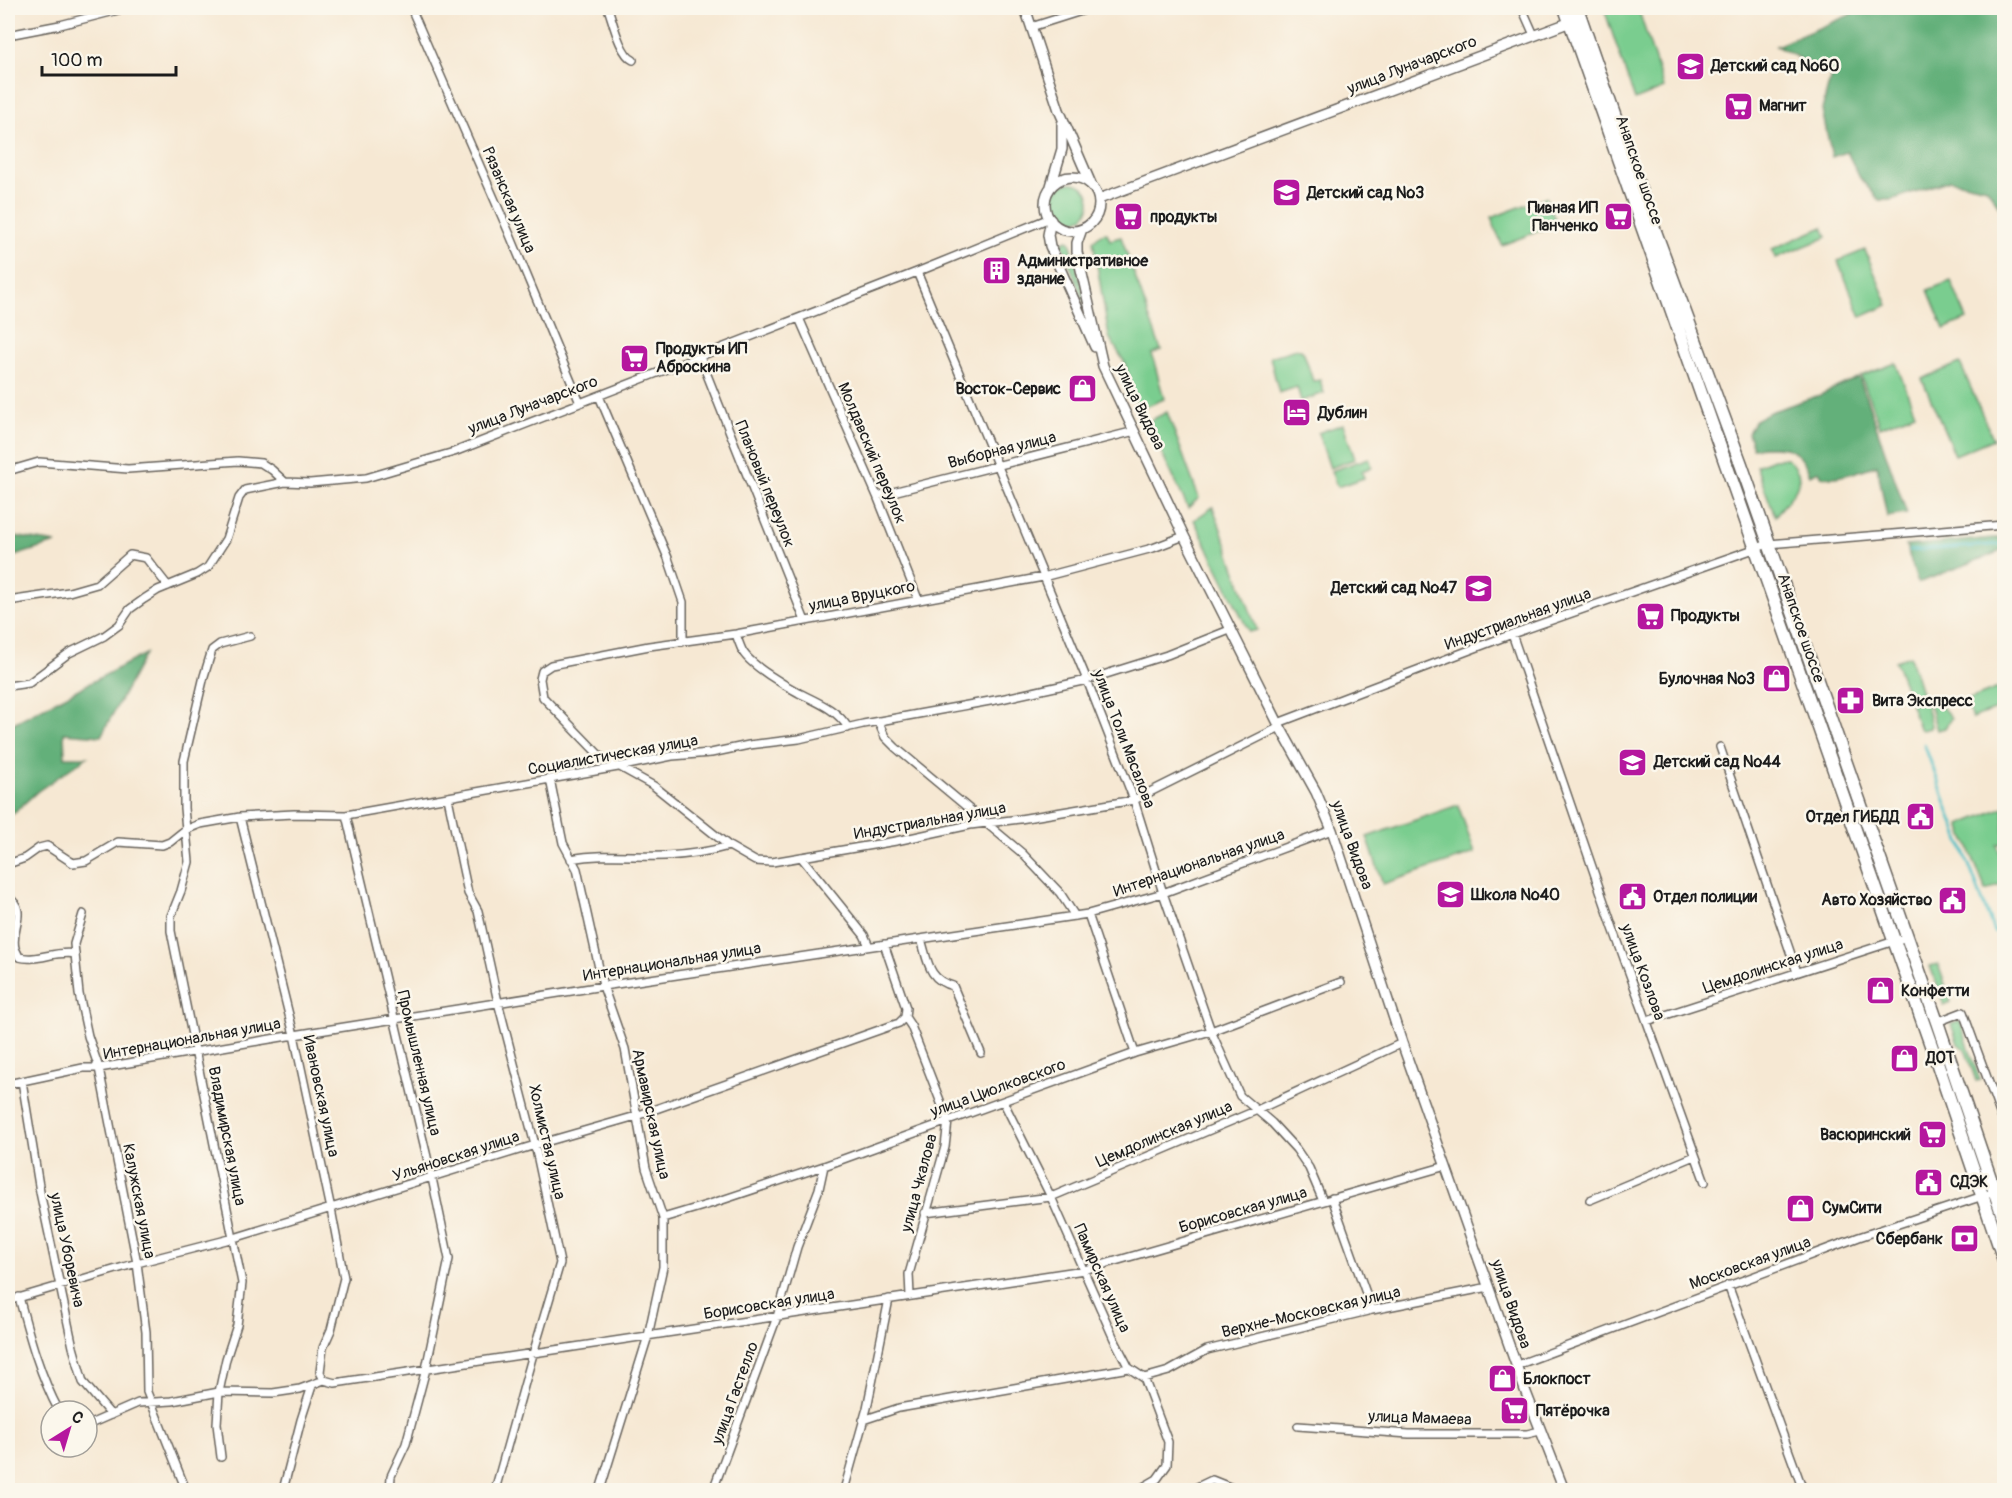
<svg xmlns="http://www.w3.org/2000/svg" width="2012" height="1498" font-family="Pangolin,sans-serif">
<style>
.green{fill:#7acd8f;stroke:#4b7456;stroke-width:1.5}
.forest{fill:#63b07a;stroke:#40664b;stroke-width:1.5}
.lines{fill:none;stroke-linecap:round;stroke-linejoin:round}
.stream{stroke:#52c0c6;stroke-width:3}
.street-casing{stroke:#68635c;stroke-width:10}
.secondary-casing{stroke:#68635c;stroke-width:12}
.highway-casing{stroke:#68635c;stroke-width:15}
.street{stroke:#fff;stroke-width:7}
.secondary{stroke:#fff;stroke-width:9}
.highway{stroke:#fff;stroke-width:12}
.labels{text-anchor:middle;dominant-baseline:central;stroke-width:5;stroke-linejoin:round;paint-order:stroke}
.street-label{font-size:16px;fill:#1c1c1c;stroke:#fbf7ec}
.poi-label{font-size:16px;font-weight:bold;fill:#1c1c1c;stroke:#fbf7ec;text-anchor:start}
</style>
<rect width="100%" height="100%" fill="#fbf7ec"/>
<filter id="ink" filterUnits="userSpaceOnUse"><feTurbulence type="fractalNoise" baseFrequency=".0167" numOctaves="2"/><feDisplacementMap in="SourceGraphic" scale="12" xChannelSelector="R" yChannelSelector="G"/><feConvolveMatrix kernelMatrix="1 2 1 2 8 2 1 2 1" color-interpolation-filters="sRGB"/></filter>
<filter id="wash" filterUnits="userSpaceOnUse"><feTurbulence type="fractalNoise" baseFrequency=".008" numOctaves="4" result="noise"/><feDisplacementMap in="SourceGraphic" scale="24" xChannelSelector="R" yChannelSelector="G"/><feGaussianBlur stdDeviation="1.35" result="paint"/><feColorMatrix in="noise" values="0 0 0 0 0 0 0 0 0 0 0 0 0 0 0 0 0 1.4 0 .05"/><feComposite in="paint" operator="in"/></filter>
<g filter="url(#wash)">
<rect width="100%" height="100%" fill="#f6e8d3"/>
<path class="green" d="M1613,8h25l26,80 -29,12 -30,-88z
M1052 202a19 19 0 1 1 38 0a19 19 0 1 1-38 0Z
M1546,197l11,27 -55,21 -11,-27z
M1823,227l4,10 -51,21 -4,-9z
M1107,233l3,7 11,-3 40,113 -9,4 12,45 -26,11 -13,-47 -16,-26 -16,-96 8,-7z
M1067,240l3,1 21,82 -29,-80z
M1865,250l23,55 -27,12 -23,-56z
M1951,281l16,38 -23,10 -16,-39z
M1296,349l5,1 3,3 9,28 7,-1 4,13 -23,8 -4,-14 -18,6 -9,-36z
M1896,363l19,50 -35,14 -19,-51z
M1960,363l33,76 -38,16 -33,-76z
M1167,412l32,86 -11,10 -41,-86z
M1343,424l12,35 -25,9 -12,-35z
M1369,458l3,9 -10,4 2,7 -27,9 -6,-16z
M1786,458c28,20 4,39 -11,58l-19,-50 17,-7z
M1213,507l44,123 -8,2 -55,-112z
M1910,656v1l13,42 -14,-1 -14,-37z
M1998,688l6,18 -32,12 -7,-17z
M1935,700c2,1 15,16 16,18l-6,10 -8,2 -9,-29z
M1910,702h15l6,23 -1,3 -8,2 -3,-2z
M1458,805l17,48 -92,31 -16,-47z
M2004,807v35l-7,3 7,18v20l-18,8 -26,-66z
M1938,964l13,38 -7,3 -14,-39z
M1960,1021l20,59 -4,1 -11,-32 -7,-5 -7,-20z"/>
<path class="forest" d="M1847,8h157v205l-17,-25 -37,-8 -59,20h-12l-19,-22 -13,-26 -15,5 -10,-47 9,-35 -55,-29 76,-32z
M1859,377l48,137 -20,3 -10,-52c-18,6 -36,14 -55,12l-3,-6 -9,4c-11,-30 -27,-30 -57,-27l-5,-15 7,-13 15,-8 50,-17z
M8,535l48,8 -48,15z
M2004,537v13l-86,33 -12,-37z
M145,654l-44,82 -37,-3 1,24h22l-49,34 -30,27v-92z"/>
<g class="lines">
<path class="stream" d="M1909,551l95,-7
M1924,744l70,188 10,-4"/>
</g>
</g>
<g filter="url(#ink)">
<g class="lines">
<defs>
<path id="street" d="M411,8l99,227 70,168
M608,8c5,14 12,46 25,52
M1522,8l12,27
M1031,27l60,-19
M8,35l52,-10 66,-17
M917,272l170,408 47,120 29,93 48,138 29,65 32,27 24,26 13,19 14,33
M799,318l78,178 41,103
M700,357l105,264
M599,396l69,162 15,44v40
M8,471l31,-9 89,7 110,-8 23,2 11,7 13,12 25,1 56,-5 88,-26 463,-180 133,-54
M877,496l258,-65
M1184,536l-31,12 -110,29 -307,57 -87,12 -98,19 -9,6 -2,8 3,18 57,59 54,30 75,60 26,15 17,1 124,-21 74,-16 50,-6 114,-19 146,-73
M8,601l61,-9 28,-8 33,-29 16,3 22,28
M736,634c2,6 4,12 7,18 9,14 41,33 56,41 18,9 39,17 49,35
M1512,634l101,294 92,254
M8,686l21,-3 40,-30 35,-17 15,-11 11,-16 14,-10 14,-9 39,-16 11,-7 18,-28 13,-41 6,-8 40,-8
M878,721l7,16 11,11 126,105 38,40 15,23
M1278,723l234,-89 256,-90 236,-19
M1720,747l77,225
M550,779l13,64 14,26 26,117 22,63 21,119 17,50v49l-15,69 -48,154
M448,798l20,95 10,18 20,91 37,143 25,118 -27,91 -38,136
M346,815l86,363 17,81 -23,110 -20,75 -15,32 -1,14
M240,817l54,218 37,174 13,69 -13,52 -8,18 -3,24 4,8
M801,857l63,78 5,11
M571,859c31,-6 62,-2 94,-3 21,-1 43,-4 64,-10
M8,864l17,-6 14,-10 8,-2 26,17 13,-2 32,-19 44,3 8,-3 15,-12 15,-6 40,-7 54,-3 52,1 272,-48 54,-11 39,-3 38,-8 50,-6 64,-15 138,-25 86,-19 80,-25 65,-26
M8,897c21,14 2,32 7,51 1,3 3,6 4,9 19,5 36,-7 56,-3
M83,914l-9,30 5,50 9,42 11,32 38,195 9,69 1,60 39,98
M1088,914l47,139
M921,939c7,22 7,41 32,47l28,67
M884,944l22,64 -1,9 6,9 37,95 -3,26 -36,127 1,22
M1647,1021l260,-84
M1937,1022l26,-10 41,112
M22,1081l18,111 33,155 10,35 28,33
M8,1084l75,-16h16l195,-33 309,-49 485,-72 75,-21 169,-63
M1003,1101l48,96 63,142 15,29 15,10 24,64 -1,23 -10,14 -19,11
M1332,1198l40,112
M1590,1200l105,-44
M925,1213l126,-16 204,-86 147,-68
M663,1218l47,-14 114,-38 311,-113 76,-22 130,-49
M1728,1285l75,205
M19,1297c10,38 21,79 40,114
M8,1301l129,-38 97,-25 301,-93 101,-29 263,-93 6,-6
M1517,1365l342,-128 136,-45 9,-7
M1144,1378l25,-7 38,-21 165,-40 117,-23
M863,1420l36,-12 230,-40
M90,1424l48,-21 34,-2 47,-9 54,1 27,-4 24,-9 11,3 749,-113 362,-104
M1298,1426l111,8h118l13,-3
M8,1452v-1
M221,1457l-4,-33 2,-32 7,-33 11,-34 5,-42 -71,-352v-15l10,-25 8,-29 -5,-54v-47l20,-85 8,-26 8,-6 30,-8
M283,1490l18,-70 11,-34
M713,1490l64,-173 20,-70 22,-58 5,-23
M844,1490l23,-82 22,-109
M1191,1490l21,-10 25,10"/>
<path id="secondary" d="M1025,8l34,102 32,74
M1045 204a27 27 0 1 1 54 0a27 27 0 1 1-54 0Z
M1051,186l11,-37v-25
M1099,199l477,-179
M1051,220l-3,15 2,11 45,101
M1082,229l-5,14v9l26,114 81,170 96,191 36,65 16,38 70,213 123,347 39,100"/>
<path id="highway" d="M1565,8l372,1054 67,198
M1577,8l69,199 95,257 196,558 67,197"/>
</defs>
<use href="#street" class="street-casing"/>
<use href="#secondary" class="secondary-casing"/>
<use href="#highway" class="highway-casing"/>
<use href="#street" class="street"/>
<use href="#secondary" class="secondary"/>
<use href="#highway" class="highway"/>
</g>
</g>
<defs>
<symbol id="school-square" viewBox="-11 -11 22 22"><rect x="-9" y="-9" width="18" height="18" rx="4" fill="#b5179e" stroke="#fbf7ec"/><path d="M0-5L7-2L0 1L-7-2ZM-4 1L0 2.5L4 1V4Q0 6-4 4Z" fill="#fff"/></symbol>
<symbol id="supermarket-square" viewBox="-11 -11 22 22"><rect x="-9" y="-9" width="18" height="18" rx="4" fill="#b5179e" stroke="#fbf7ec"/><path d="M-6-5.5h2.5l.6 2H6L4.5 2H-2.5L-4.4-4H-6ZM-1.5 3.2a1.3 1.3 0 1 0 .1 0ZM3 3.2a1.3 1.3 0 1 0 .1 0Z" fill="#fff"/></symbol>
<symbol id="building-square" viewBox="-11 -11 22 22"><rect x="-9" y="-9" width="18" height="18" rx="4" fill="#b5179e" stroke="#fbf7ec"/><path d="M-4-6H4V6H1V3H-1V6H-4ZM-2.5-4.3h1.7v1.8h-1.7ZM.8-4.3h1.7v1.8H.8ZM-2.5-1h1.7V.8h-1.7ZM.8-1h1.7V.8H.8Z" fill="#fff"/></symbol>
<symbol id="shop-square" viewBox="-11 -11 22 22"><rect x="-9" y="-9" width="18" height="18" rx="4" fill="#b5179e" stroke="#fbf7ec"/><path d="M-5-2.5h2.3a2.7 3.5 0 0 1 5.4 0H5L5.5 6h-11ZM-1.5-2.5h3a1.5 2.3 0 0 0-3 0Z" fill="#fff"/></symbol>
<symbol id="hotel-square" viewBox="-11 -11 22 22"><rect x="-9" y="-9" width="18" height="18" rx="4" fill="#b5179e" stroke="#fbf7ec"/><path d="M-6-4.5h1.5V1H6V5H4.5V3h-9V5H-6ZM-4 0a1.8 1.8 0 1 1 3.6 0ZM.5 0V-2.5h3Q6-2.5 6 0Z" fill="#fff"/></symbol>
<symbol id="pharmacy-square" viewBox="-11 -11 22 22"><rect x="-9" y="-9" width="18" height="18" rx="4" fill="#b5179e" stroke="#fbf7ec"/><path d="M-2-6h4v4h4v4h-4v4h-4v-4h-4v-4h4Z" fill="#fff"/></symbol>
<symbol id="civic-square" viewBox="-11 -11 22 22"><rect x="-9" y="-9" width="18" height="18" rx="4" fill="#b5179e" stroke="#fbf7ec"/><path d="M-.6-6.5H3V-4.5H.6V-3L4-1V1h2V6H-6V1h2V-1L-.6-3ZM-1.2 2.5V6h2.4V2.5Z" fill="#fff"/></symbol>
<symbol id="bank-square" viewBox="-11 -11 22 22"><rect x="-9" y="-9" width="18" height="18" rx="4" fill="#b5179e" stroke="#fbf7ec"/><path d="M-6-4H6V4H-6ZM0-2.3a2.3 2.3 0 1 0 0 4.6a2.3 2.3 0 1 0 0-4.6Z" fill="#fff"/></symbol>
</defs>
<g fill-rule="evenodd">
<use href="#school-square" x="1674" y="50" width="33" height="33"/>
<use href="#supermarket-square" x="1722" y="90" width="33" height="33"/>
<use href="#school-square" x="1270" y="176" width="33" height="33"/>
<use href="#supermarket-square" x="1112" y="200" width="33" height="33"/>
<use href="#supermarket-square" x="1602" y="200" width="33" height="33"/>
<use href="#building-square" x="980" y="254" width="33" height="33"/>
<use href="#supermarket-square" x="618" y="342" width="33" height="33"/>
<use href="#shop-square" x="1066" y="372" width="33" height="33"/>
<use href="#hotel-square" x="1280" y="396" width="33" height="33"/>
<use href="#school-square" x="1462" y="572" width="33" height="33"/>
<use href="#supermarket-square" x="1634" y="600" width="33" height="33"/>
<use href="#shop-square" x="1760" y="662" width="33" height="33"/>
<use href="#pharmacy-square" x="1834" y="684" width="33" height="33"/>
<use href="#school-square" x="1616" y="746" width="33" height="33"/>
<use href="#civic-square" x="1904" y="800" width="33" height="33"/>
<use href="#school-square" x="1434" y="878" width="33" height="33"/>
<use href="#civic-square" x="1616" y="880" width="33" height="33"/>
<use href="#civic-square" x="1936" y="884" width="33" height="33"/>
<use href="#shop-square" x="1864" y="974" width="33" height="33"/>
<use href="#shop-square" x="1888" y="1042" width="33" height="33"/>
<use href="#supermarket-square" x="1916" y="1118" width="33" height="33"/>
<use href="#civic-square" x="1912" y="1166" width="33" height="33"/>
<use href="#shop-square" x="1784" y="1192" width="33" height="33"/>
<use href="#bank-square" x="1948" y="1222" width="33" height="33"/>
<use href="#shop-square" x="1486" y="1362" width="33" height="33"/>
<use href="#supermarket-square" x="1498" y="1394" width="33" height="33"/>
</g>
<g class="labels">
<g class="street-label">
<text transform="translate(1412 65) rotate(-21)">улица Луначарского</text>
<text transform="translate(1639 170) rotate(71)">Анапское шоссе</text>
<text transform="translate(509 200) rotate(67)">Рязанская улица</text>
<text transform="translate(533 405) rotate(-21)">улица Луначарского</text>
<text transform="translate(1140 407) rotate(64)">улица Видова</text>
<text transform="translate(1002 450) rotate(-14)">Выборная улица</text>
<text transform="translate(872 453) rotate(67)">Молдавский переулок</text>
<text transform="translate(765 484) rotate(68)">Плановый переулок</text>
<text transform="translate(862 596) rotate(-11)">улица Вруцкого</text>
<text transform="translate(1518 619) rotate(-20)">Индустриальная улица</text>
<text transform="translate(1801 628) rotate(71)">Анапское шоссе</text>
<text transform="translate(1124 739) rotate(69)">улица Толи Масалова</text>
<text transform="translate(613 755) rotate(-10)">Социалистическая улица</text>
<text transform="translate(930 821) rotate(-10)">Индустриальная улица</text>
<text transform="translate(1352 845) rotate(70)">улица Видова</text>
<text transform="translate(1199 863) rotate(-19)">Интернациональная улица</text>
<text transform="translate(672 962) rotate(-9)">Интернациональная улица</text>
<text transform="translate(1773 966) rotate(-18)">Цемдолинская улица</text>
<text transform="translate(1643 972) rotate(70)">улица Козлова</text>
<text transform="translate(192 1039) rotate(-10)">Интернациональная улица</text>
<text transform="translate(419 1063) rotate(77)">Промышленная улица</text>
<text transform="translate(998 1088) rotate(-20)">улица Циолковского</text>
<text transform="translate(321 1096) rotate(78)">Ивановская улица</text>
<text transform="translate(651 1114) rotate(78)">Армавирская улица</text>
<text transform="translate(1164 1134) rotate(-23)">Цемдолинская улица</text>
<text transform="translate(227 1136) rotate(79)">Владимирская улица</text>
<text transform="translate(547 1142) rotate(77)">Холмистая улица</text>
<text transform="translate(456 1156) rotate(-18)">Ульяновская улица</text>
<text transform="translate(919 1183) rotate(-75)">улица Чкалова</text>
<text transform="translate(139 1201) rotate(79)">Калужская улица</text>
<text transform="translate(1243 1210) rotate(-16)">Борисовская улица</text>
<text transform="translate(67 1250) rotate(78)">улица Уборевича</text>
<text transform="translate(1750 1263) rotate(-20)">Московская улица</text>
<text transform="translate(1102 1278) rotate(66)">Памирская улица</text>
<text transform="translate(769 1304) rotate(-9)">Борисовская улица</text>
<text transform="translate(1511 1304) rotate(71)">улица Видова</text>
<text transform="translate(1311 1312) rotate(-13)">Верхне-Московская улица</text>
<text transform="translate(735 1393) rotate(-70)">улица Гастелло</text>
<text transform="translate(1420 1418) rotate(2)">улица Мамаева</text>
</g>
<g class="poi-label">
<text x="1711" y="66">Детский сад №60</text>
<text x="1759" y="106">Магнит</text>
<text x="1307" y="193">Детский сад №3</text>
<text x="1598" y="208" text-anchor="end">Пивная ИП<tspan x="1598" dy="18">Панченко</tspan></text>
<text x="1150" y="217">продукты</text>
<text x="1017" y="261">Административное<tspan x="1017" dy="18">здание</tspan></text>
<text x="656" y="349">Продукты ИП<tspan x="656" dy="18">Аброскина</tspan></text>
<text x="1061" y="389" text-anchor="end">Восток-Сервис</text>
<text x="1318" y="413">Дублин</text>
<text x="1457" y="588" text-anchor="end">Детский сад №47</text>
<text x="1671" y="616">Продукты</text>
<text x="1755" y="679" text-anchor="end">Булочная №3</text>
<text x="1872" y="701">Вита Экспресс</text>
<text x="1654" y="762">Детский сад №44</text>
<text x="1899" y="817" text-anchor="end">Отдел ГИБДД</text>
<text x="1471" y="895">Школа №40</text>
<text x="1653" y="897">Отдел полиции</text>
<text x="1932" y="900" text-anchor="end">Авто Хозяйство</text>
<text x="1901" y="991">Конфетти</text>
<text x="1926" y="1058">ДОТ</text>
<text x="1911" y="1135" text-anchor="end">Васюринский</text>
<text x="1950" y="1182">СДЭК</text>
<text x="1822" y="1208">СумСити</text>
<text x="1943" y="1239" text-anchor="end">Сбербанк</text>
<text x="1523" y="1379">Блокпост</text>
<text x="1536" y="1411">Пятёрочка</text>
</g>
</g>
<rect width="2012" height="1498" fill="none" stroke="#fbf7ec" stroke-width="30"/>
<g transform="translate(69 1429) rotate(37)"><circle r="28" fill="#fbf7ec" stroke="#a29f99" stroke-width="1.5"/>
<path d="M0-4.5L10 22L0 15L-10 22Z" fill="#b5179e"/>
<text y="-9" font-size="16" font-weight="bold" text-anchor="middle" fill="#1c1c1c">С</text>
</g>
<path d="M42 66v9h134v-9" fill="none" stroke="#1c1c1c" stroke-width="3"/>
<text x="51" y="66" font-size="18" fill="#1c1c1c" stroke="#fbf7ec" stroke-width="4.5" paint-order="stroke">100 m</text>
</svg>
